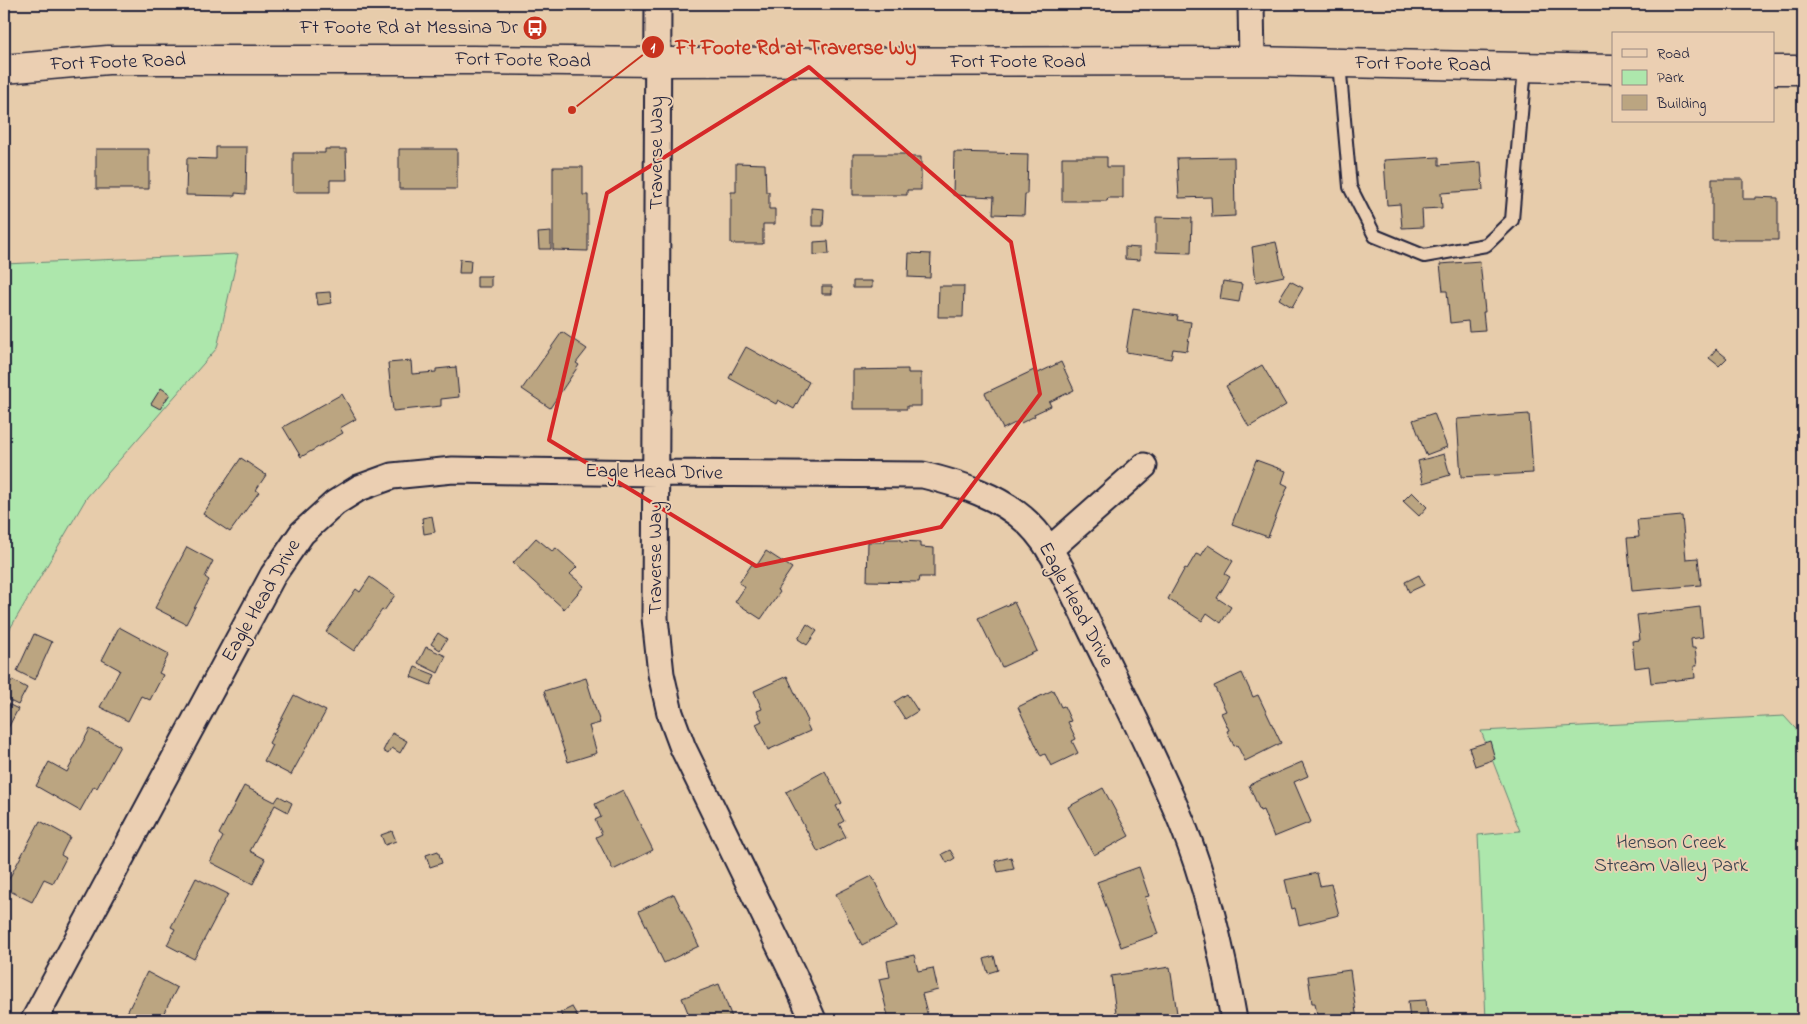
<svg xmlns="http://www.w3.org/2000/svg" width="1807" height="1024" font-family="'Indie Flower',sans-serif">
<style>
.green{fill:#ade7ac;stroke:#688474}
.building{fill:#bba581;stroke:#22223b}
.lines{fill:none;stroke-linecap:round;stroke-linejoin:round}
.lane-casing{stroke:#22223b;stroke-width:16}
.street-casing{stroke:#22223b;stroke-width:29}
.secondary-casing{stroke:#22223b;stroke-width:31}
.lane{stroke:#ebcfb2;stroke-width:12}
.street{stroke:#ebcfb2;stroke-width:25}
.secondary{stroke:#ebcfb2;stroke-width:28}
.marked{fill:none;stroke:#d62828;stroke-width:4;stroke-linejoin:round}
.labels{text-anchor:middle;dominant-baseline:central;stroke-width:4;stroke-linejoin:round;paint-order:stroke}
.poi-label{font-size:20px;fill:#22223b;stroke:#ebcfb2;text-anchor:end}
.street-label{font-size:20px;fill:#22223b;stroke:#ebcfb2}
.park-label{font-size:20px;fill:#37404c;stroke:#ebcfb2}
.leader{fill:none;stroke:#c8321e;stroke-width:2}
.callout-dot{fill:#c8321e;stroke:#ebcfb2;stroke-width:2}
.mark-label{font-size:15px;text-anchor:middle;font-weight:bold;fill:#fff}
.callout-label{font-size:21px;text-anchor:middle;font-weight:bold;fill:#c8321e;stroke:#ebcfb2;stroke-width:4;stroke-linejoin:round;paint-order:stroke}
</style>
<rect width="100%" height="100%" fill="#e7ccab"/>
<filter id="ink" filterUnits="userSpaceOnUse"><feTurbulence type="fractalNoise" baseFrequency=".02" numOctaves="2"/><feDisplacementMap in="SourceGraphic" scale="10" xChannelSelector="R" yChannelSelector="G"/><feConvolveMatrix kernelMatrix="1 2 1 2 8 2 1 2 1" color-interpolation-filters="sRGB"/></filter>
<g filter="url(#ink)">
<path class="green" d="M238,254l-21,94 -130,149 -83,142v-375z
M1784,716l19,21v283h-317l-8,-185 42,-4 -39,-100z"/>
<path class="building" d="M216,147h31l-1,47 -11,-1v3l-49,-1 1,-37 29,1z
M96,149h53v40h-53z
M325,149h21l1,31h-17v12h-37v-39h32z
M399,149h58v40h-58z
M954,152l74,2 -1,40h-2l-1,21 -31,-1 1,-17 -41,-2z
M853,154h54v3h14v33h-14v5h-54z
M1062,157h45v10h16v31h-15l-1,3h-45z
M1234,157l1,59 -23,1 -1,-20 -32,1 -2,-40z
M1439,157v8l42,-3 2,28 -42,3 1,15 -20,1 1,18 -21,1 -2,-24 -13,1 -3,-45z
M736,163l29,1 1,28h3v17h6v15h-12v20h-32v-52h5z
M553,167h30v28h5v56l-35,-1z
M1712,179h31v20h12v-2l23,1v42h-66z
M812,208l12,1 -1,17h-11z
M1156,217l36,1 -1,35 -35,-1z
M551,232v17h-12l-1,-16z
M828,241l1,13 -15,1v-13z
M1276,242l8,34 -28,6 -4,-35z
M1125,247l15,1v12l-15,-1z
M909,253l22,1 -1,24 -22,-1z
M460,259l11,1 -1,13h-11z
M1480,261l5,51h-2l2,18 -16,1 -1,-10 -18,2 -3,-32h-4l-3,-27z
M477,276h14v11h-14z
M853,281h19v7h-19z
M1223,281l19,3 -3,18 -19,-3z
M1290,281l13,7 -11,19 -13,-8z
M822,286h10v8h-10z
M939,286h25l-1,31h-25z
M330,292l1,11 -13,2 -2,-12z
M1133,309l45,7 -1,4 14,2 -4,29 -14,-2 -2,10 -45,-7z
M562,332l25,17 -11,14 3,2 -29,43 -28,-19z
M746,347l63,35 -15,27 -16,-9 -2,4 -47,-26z
M1716,349l11,9 -8,8 -10,-8z
M411,361l1,13 24,-2v-3l20,-2 3,30 -18,2v7l-48,5 -5,-48z
M1061,362l13,28 -25,12 2,4 -17,8 1,2 -14,7 -2,-2 -16,8 -18,-36 49,-23 2,4z
M1262,365l24,40 -37,22 -23,-41z
M908,369v4h13v33h-14v3h-54v-39z
M161,388l9,6 -10,15 -9,-5z
M342,394l14,25 -16,9 3,5 -42,24 -18,-30z
M1434,413l13,34 -21,8 -13,-35z
M1529,414l4,59 -72,4 -4,-58z
M1444,454l6,21 -27,8 -5,-22z
M241,458l25,17 -10,15 3,2 -29,40 -27,-18z
M1256,460l30,11 -4,12 6,3 -20,51 -36,-13z
M1412,492l15,15 -8,9 -16,-15z
M432,516l3,16 -11,2 -2,-16z
M1682,516l4,43 12,-1 3,27 -69,6 -5,-53 12,-1 -2,-17z
M536,538l16,13 4,-3 21,19 -7,7 14,12 -20,23 -51,-46z
M885,539h16v2l19,1v5l14,1v29h-14l-1,5 -52,-1 1,-39h17z
M1208,545l25,16 -8,13 5,3 -13,21 14,9 -10,16 -14,-10 -5,8 -34,-22 17,-31 2,1 9,-15 5,2z
M187,547l26,14 -8,16 4,3 -23,44 -31,-16z
M766,551l26,17 -15,22 3,2 -19,27 -26,-17 10,-15 -6,-4 13,-19 4,3z
M1419,575l5,10 -15,7 -4,-10z
M370,577l25,18 -11,16 -2,-1 -28,41 -28,-19 30,-43 4,3z
M1014,602l23,49 -35,16 -24,-49z
M1700,607l3,30 -12,2 1,9h3l2,18h-3l1,12 -44,5 -2,-17 -14,2 -3,-27 8,-1 -3,-25z
M807,624l10,7 -10,14 -9,-6z
M119,627l50,27 -10,19 4,2 -13,25 -9,-4 -13,25 -28,-14 20,-37 -18,-10z
M438,633l9,6 -7,11 -9,-6z
M34,634l18,8 -17,38 -18,-9z
M426,647l20,9 -8,17 -20,-10z
M415,667l20,8 -4,10 -20,-8z
M1242,673l11,24 5,-2 23,48 -36,18 -8,-16 -3,1 -7,-15 2,-1 -8,-17 5,-2 -12,-25z
M787,676l21,45 -2,1 4,9 -42,19 -12,-26 6,-3 -5,-10 5,-2 -8,-18z
M586,678l14,45 -11,3 8,27 -29,9 -24,-71z
M12,680l15,8 -9,17 -14,-7z
M1053,690l8,17 3,-1 7,15 -3,1 8,17 -4,2 6,12 -27,13 -6,-12 -4,2 -23,-49z
M907,694l11,17 -13,8 -11,-17z
M294,695l32,16 -35,64 -27,-14 8,-16 -3,-2z
M4,702l14,7 -10,19 -4,-3z
M90,729l30,17 -23,42 -3,-2 -14,25 -44,-25 13,-24 18,10z
M392,733l15,8 -7,12 -8,-5 -4,6 -5,-3z
M1490,741l5,18 -20,7 -6,-18z
M1302,762l6,14 -14,6 17,40 -37,15 -11,-27 -3,1 -11,-26z
M825,771l17,32 -6,3 8,15 -5,3 7,13 -28,15 -32,-60z
M244,786l31,16 4,-6 13,7 -4,9 -13,-7 -25,46 15,8 -12,25 -43,-22 13,-25 -4,-3z
M1103,788l26,48 -35,19 -26,-48z
M623,790l30,60 -40,20 -17,-33 6,-3 -7,-14 6,-3 -6,-13z
M40,821l30,16 -9,18 5,3 -13,25 -9,-4 -12,23 -28,-14z
M392,831l4,10 -11,4 -4,-10z
M950,850l5,8 -8,5 -5,-9z
M438,851l4,12 -12,4 -4,-12z
M1011,857l3,12 -16,3 -3,-11z
M1139,867l10,29 -4,1 13,37 -37,13 -24,-65z
M1317,873l3,13 11,-2 8,31 -40,10 -4,-17 -3,1 -7,-29z
M872,876l25,51 -35,18 -26,-51z
M196,878l32,16 -34,65 -27,-14 8,-16 -4,-2z
M674,894l25,52 -35,17 -25,-52z
M914,955l4,16 15,-3 5,22 -16,4 7,26h-40l-10,-41 11,-2 -3,-16z
M994,956l4,14 -10,3 -4,-14z
M1170,967l8,53h-61l-6,-44z
M1350,970l7,50h-39l-3,-17h-3l-4,-27z
M147,972l30,16 -17,32h-33l-3,-1z
M719,984l14,36h-42l-9,-22z
M1426,1000l2,19 -18,1 -2,-19z
M572,1007l6,10 -7,3h-7l-4,-7z"/>
<g class="lines">
<defs>
<path id="lane" d="M1339,63l11,124 25,49 49,20 62,-11 26,-25 13,-153"/>
<path id="street" d="M658,4l-3,614 6,56 9,39 13,35 111,228 19,44
M1251,4l1,57
M1049,550l95,-84
M34,1020l239,-445 29,-42 33,-30 24,-15 33,-12 61,-6 204,3 266,2c37,9 77,21 105,48 29,28 49,79 67,115 30,61 61,122 87,185 25,62 41,131 52,197"/>
<path id="secondary" d="M4,69l104,-9h365l185,2 594,-1 361,8
M1773,70h30"/>
</defs>
<use href="#lane" class="lane-casing"/>
<use href="#street" class="street-casing"/>
<use href="#secondary" class="secondary-casing"/>
<use href="#lane" class="lane"/>
<use href="#street" class="street"/>
<use href="#secondary" class="secondary"/>
</g>
</g>
<path class="marked" d="M809,67l202,175 29,152 -99,133 -185,39 -207,-126 58,-247z"/>
<defs>
<symbol id="bus-disc" viewBox="-11 -11 22 22"><circle r="9.5" fill="#c8321e" stroke="#ebcfb2"/><path d="M-5-6H5V4H4V6H2V4H-2V6H-4V4H-5ZM-3.5-4V0h7V-4ZM-3.5 1.2v1.5H-2V1.2ZM2 1.2v1.5H3.5V1.2Z" fill="#fff"/></symbol>
</defs>
<g fill-rule="evenodd">
<use href="#bus-disc" x="521" y="14" width="28" height="28"/>
</g>
<g class="labels">
<g class="poi-label">
<text x="518" y="28">Ft Foote Rd at Messina Dr</text>
</g>
<g class="street-label">
<text transform="translate(523 61) rotate(1)">Fort Foote Road</text>
<text x="1018" y="62">Fort Foote Road</text>
<text transform="translate(118 63) rotate(-2)">Fort Foote Road</text>
<text transform="translate(1423 65) rotate(1)">Fort Foote Road</text>
<text transform="translate(657 153) rotate(-90)">Traverse Way</text>
<text transform="translate(654 473) rotate(1)">Eagle Head Drive</text>
<text transform="translate(656 558) rotate(-90)">Traverse Way</text>
<text transform="translate(262 601) rotate(-60)">Eagle Head Drive</text>
<text transform="translate(1075 605) rotate(62)">Eagle Head Drive</text>
</g>
<g class="park-label">
<text x="1671" y="843">Henson Creek<tspan x="1671" dy="23">Stream Valley Park</tspan></text>
</g>
</g>
<path class="leader" d="M572 110L653 47"/>
<g class="callout-dot">
<circle cx="572" cy="110" r="5"/>
<circle cx="653" cy="47" r="12"/>
</g>
<g class="mark-label">
<text x="653" y="52">1</text>
</g>
<g class="callout-label">
<text x="796" y="54">Ft Foote Rd at Traverse Wy</text>
</g>
<rect width="1807" height="1024" fill="none" stroke="#ebcfb2" stroke-width="20"/>
<rect x="10" y="10" width="1787" height="1004" fill="none" stroke="#22223b" stroke-width="2" filter="url(#ink)"/>
<rect x="1612" y="32" width="162" height="90" fill="#ebcfb2" stroke="#9b8a82"/>
<rect x="1622" y="49" width="25" height="8" fill="#ebcfb2" stroke="#9b8a82"/>
<text x="1657" y="58" font-size="15" fill="#22223b">Road</text>
<rect x="1622" y="70" width="25" height="15" fill="#ade7ac" stroke="#9b8a82"/>
<text x="1657" y="82" font-size="15" fill="#22223b">Park</text>
<rect x="1622" y="95" width="25" height="15" fill="#bba581" stroke="#9b8a82"/>
<text x="1657" y="108" font-size="15" fill="#22223b">Building</text>
</svg>
